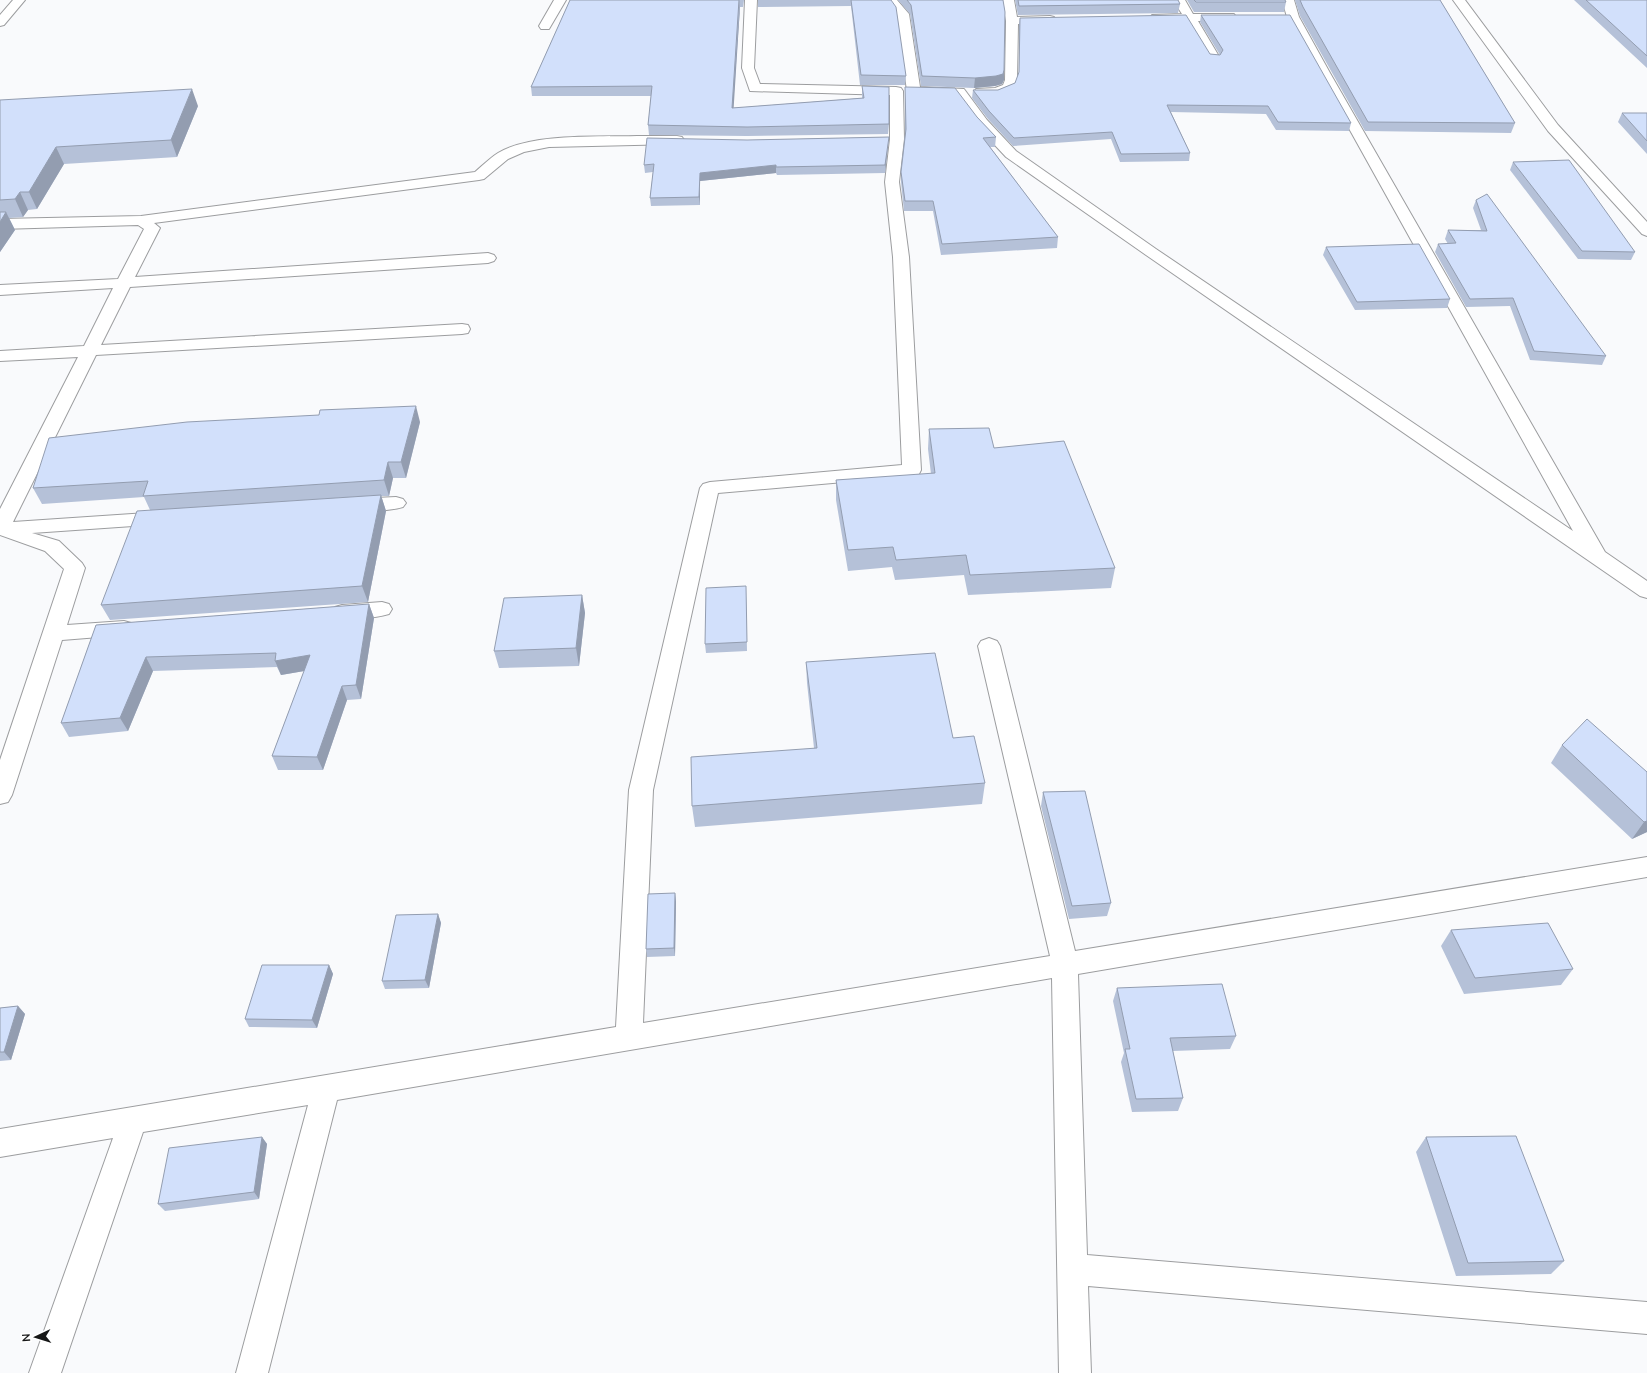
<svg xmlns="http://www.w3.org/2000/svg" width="1647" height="1373" font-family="'Nunito Sans',sans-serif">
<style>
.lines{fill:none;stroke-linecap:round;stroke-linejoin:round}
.minor-casing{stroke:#9c9d9f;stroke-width:2}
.minor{fill:#fff;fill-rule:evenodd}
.wall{fill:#b5c1d8}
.shaded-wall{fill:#939db0}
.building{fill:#d2e0fb;stroke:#939db0}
</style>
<rect width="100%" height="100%" fill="#f9fafc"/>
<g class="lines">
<defs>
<path id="minor" d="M13,0h12l-21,25 -4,1v-11z
M554,0h12l-17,29h-8l-2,-3z
M745,0h12l-3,68 6,16 136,3 5,1 2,3 1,48 -5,43 10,75 12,213 -2,4 -7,2 -194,17 -65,297 -10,233 407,-67 -72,-310 3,-5 8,-3 8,3 3,5 75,305 572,-94v20l-569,97 9,281 560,47v32l-559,-48 3,87h-32l-7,-395 -715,122 -69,273h-32l72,-268 -165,27 -82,241h-32l84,-235 -113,19v-28l616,-102 13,-237 71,-302 3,-4 7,-2 192,-17 -9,-208 -8,-75 5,-43v-44l-140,-4 -8,-23z
M885,0h12l12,14 11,73 44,2 23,31 29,31 140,98 417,282 -286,-514 -5,-17h12l5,17 31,56 275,479 42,29v17l-7,-2 -494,-341 -140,-98 -29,-31 -22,-30 -46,-2 -2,-3 -10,-76z
M1002,0h12l3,17 33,-1 4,1 2,3 -2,3 -4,1h-32l-1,56c-1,3 -2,6 -4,9 -8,9 -26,8 -37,6l-2,-3 2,-3 19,-1 8,-3 2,-5 1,-59z
M1173,0h12l8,14h41l2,3 -2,3 -4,1h-32l22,37 -2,3h-8l-24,-40h-34l-2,-3 2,-3 30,-1z
M1453,0h12l93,125 89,97v14l-5,-2 -94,-103z
M637,136h40l5,1 2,3 -2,3 -5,1 -128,3 -25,5 -16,7 -24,20 -5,1 -325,43 6,5 -25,49 353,-24 6,2 2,3 -2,3 -6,2 -358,24 -29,58 361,-21 6,1 2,4 -2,4 -6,1 -366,21 -83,167 149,-10 7,2 3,4 -3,4 -7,2 -130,9 27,8 23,22 3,5 -18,57 57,-4 7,2 4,5 -4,5 -7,2 -62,5 -50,155 -4,7 -8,2v-44l64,-191 -19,-18 -45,-16v-26l78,-152 -78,4v-10l84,-5 29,-58 -113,7v-10l118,-6 26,-50 -6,-4 -138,4v-10l141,-3 334,-44c7,-6 15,-14 23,-19 33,-20 101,-16 139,-17z
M396,497l7,2 3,4 -3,4c-14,4 -42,6 -56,2l-3,-4 3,-4 7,-2z
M382,602l7,2 3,5 -3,5c-14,4 -40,7 -54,3l-3,-5 3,-5 7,-2z"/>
</defs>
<use href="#minor" class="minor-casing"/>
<use href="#minor" class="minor"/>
</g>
<path class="wall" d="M570,0h174l-1,7h-3l-7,101 129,-10v-12l27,38 -1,10 -141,2 -98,-1 -1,-10 3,-29h-119l-1,-9z
M758,0h133l15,76 -1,9h-45l-9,-79 -93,1z
M898,0h105l1,80 -2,4 -7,2 -21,2 -53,-2 -11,-72z
M1015,0h163l2,4 -2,9 -160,2z
M1187,0h98l1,2 -2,10h-90z
M1295,0h145l75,123 -4,10 -146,-2 -65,-115z
M1574,0h73v68z
M1201,15l150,108 -2,8 -73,-1 -10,-16 -95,-2 19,41 -1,8 -69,1 -9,-23 -98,7 -25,-27 -16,-21 1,-8h25l17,-7 4,-9v-49l1,-7 190,36 10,1 -20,-33z
M905,87l72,30 19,20 -1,10h-5l68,90 -1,11 -116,7 -8,-44h-29l-3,-29v-10l4,-38z
M0,100l198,6 -21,51 -113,7 -27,45 -9,1 -5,7 -14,1 6,12 -15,22z
M1622,113h25v41l-29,-32z
M889,137l-1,8 -3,28 -108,2 -1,-2 -76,8v24l-49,1 -1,-8 3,-26 -8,1 -1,-8 103,-25z
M1513,162l122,90 -4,8 -53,-1 -68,-89z
M1476,200l130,156 -4,9 -72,-5 -20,-54 -44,1 -31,-55 3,-8h10l-3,-5 3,-9h33l-8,-22z
M1326,247l124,52 -3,9 -92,2 -32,-55z
M420,422l-14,56h-13l-4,18h-8l5,15 -18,91 -258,18 -9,-15 49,-95 -6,-13 -102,7 -9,-16z
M929,429l65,19 121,120 -4,20 -143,7 -4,-20 -69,5 -3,-13 -44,4 -12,-71v-20l95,-6 -3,-25z
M582,595l3,18 -6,53 -80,2 -5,-17z
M746,595l1,56 -41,2 -1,-9z
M369,604l5,14 -13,81 -14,1 -24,70h-45l-6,-14 32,-85 -23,4 -4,-8 -124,4 -25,60 -59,6 -8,-14 35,-98z
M806,662l147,76 32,45 -3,21 -287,23 -3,-21 122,-58 -7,-65z
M1562,745l85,27v60l-15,7 -81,-76z
M1043,792l68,111 -4,13 -38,3 -28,-113z
M675,893l1,9 -1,54 -28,1 -1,-8z
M438,914l3,9 -12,65 -44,1 -3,-8z
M1451,930l122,39 -12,16 -97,9 -23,-48z
M329,965l4,9 -16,54 -68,-1 -4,-8z
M1117,988l119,48 -6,13 -57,2 10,47 -5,13 -46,1 -11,-50 3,-9 -11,-52z
M18,1006l7,8 -14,46 -11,1v-53z
M262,1137l5,7 -8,55 -94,12 -7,-7z
M1426,1137l138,124 -13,13 -95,2 -40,-124z"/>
<path class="shaded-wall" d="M740,0v7l-7,111 -1,-10z
M1004,70v10l-2,4 -7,2 -21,2 1,-10z
M192,89l6,17 -21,51 -6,-17z
M889,137l-1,8 -3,28v-8z
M56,147l8,17 -27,45 -8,-17z
M776,165v8l-76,8v24l-1,-8 1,-24z
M20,192l8,18 -5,7 -8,-18z
M6,212l9,18 -15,22v-30z
M416,406l4,16 -14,56 -5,-16z
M388,462l5,16 -4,18 -5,-16z
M381,495l5,16 -18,91 -6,-16z
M582,595l3,18 -6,53 -3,-18z
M369,604l5,14 -13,81 -5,-14z
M310,655l6,14 -35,6 -6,-14z
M146,657l7,14 -25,60 -8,-13z
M342,686l5,14 -24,70 -6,-13z
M1647,821v11l-15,7 12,-17z
M675,893l1,9 -1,54 -1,-8z
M438,914l3,9 -12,65 -4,-8z
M329,965l4,9 -16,54 -5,-8z
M18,1006l7,8 -14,46 -7,-8z
M262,1137l5,7 -8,55 -5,-7z"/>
<path class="building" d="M570,0h169l-7,108 132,-10 -2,-12 27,1v37l-142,3 -99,-2 4,-39 -121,1z
M851,0h40l5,7 10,69 -45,-1z
M907,0h96l2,12 -1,58 -1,4 -7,2 -21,2 -53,-2 -11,-71z
M1018,0h160l2,4 -161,2z
M1194,0h91l1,2h-90z
M1300,0h140l75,123 -147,-1 -65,-115z
M1586,0h61v56z
M1186,15l24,39 10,1 3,-5 -22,-35h89l61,108 -73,-1 -10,-16 -101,-1 23,48 -69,1 -9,-22 -98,6 -25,-27 -16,-21h25l17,-7 4,-11 1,-54z
M905,87l50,1 22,29 19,20 -13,1 75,99 -116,7 -9,-43h-28l-4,-29 5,-43z
M192,89l-21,51 -115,7 -27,45h-9l-5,7 -15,1v-100z
M1622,113h25v28z
M889,137l-4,28 -109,2v-2l-76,8 -1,24 -49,1 4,-34 -10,1 3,-27 100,2z
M1569,160l66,92 -53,-1 -69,-89z
M1487,194l119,162 -72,-5 -21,-53 -43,1 -32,-55 18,-1 -8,-13 39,1 -11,-31z
M0,212h6l-6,10z
M1419,244l31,55 -93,3 -31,-55z
M416,406l-15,56h-13l-4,18 -241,16 5,-15 -115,7 16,-50 138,-16 132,-7 1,-5z
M989,428l5,20 70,-7 51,127 -145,7 -4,-20 -70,5 -3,-13 -45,3 -12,-70 99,-7 -6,-44z
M381,495l-19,91 -261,19 36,-94z
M746,586l1,56 -42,2 1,-56z
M582,595l-6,53 -82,3 10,-53z
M369,604l-13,81 -14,1 -25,71 -45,-1 38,-101 -35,6 1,-8 -130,4 -26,61 -59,5 35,-98z
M935,653l18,85 21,-2 11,47 -293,23 -1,-49 126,-9 -11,-86z
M1587,719l60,53v49l-3,1 -82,-77z
M1085,791l26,112 -39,3 -29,-114z
M675,893l-1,55 -28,1 2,-55z
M438,914l-13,66 -43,1 14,-66z
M1548,923l25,46 -98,9 -24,-48z
M262,965h67l-17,55 -67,-1z
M1222,984l14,52 -66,2 13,60 -47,1 -11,-50h5l-13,-61z
M18,1006l-14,46h-4v-44z
M1516,1136l48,125 -96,2 -42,-126z
M262,1137l-8,55 -96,12 11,-56z"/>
<g transform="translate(36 1337) rotate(266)" stroke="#ffffff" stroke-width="3" paint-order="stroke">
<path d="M0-3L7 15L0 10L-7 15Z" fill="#161717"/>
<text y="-6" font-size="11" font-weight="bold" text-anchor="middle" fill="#161717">N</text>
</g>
</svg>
